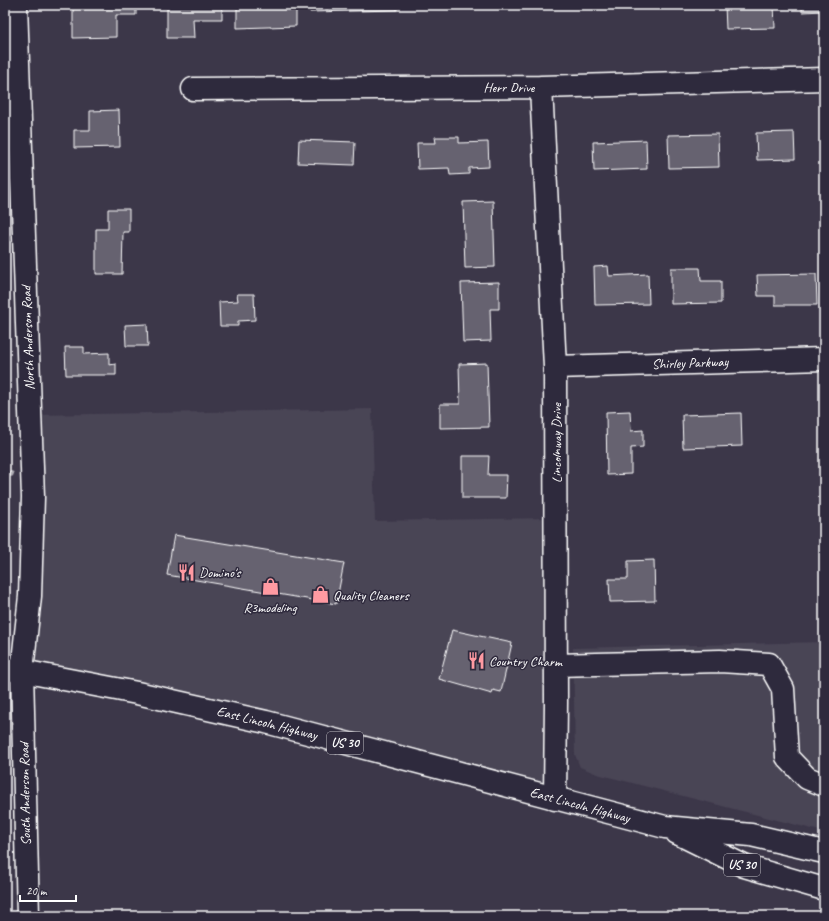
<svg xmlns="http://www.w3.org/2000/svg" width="829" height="921" font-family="Caveat,sans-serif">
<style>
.built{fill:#494455}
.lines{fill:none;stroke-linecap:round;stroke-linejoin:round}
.stream{stroke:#afadb4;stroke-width:5.5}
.building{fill:#666270;stroke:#fff}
.minor-casing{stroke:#fff;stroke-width:25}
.major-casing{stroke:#fff;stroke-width:25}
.minor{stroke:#2f2a3d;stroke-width:22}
.major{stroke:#2f2a3d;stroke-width:22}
.labels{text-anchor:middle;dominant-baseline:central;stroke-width:3;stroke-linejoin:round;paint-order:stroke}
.shield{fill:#2f2a3d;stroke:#c1bfc5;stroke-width:1}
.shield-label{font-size:13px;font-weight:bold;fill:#fff}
.street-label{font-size:14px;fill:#fff;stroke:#2f2a3d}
.poi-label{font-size:14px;fill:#fff;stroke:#2f2a3d;text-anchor:start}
</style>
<rect width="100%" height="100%" fill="#3c3749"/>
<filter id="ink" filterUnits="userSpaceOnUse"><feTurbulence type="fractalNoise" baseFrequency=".025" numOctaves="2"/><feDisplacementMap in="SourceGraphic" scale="8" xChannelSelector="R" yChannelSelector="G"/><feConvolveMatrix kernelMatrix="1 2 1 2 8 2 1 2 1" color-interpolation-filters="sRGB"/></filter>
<g filter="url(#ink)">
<path class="built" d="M372,409l3,112 175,-3 1,276 -523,-126 8,-253z
M824,642v190l-227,-58 -17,-7 -5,-12 -2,-107z"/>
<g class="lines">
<path class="stream" d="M5,473l6,1"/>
</g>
<path class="building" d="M110,5h26v10h-20v22l-43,1v-29l37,-1z
M167,5h55v14h-29l1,19h-27z
M237,5h59v21l-59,2z
M310,5h87v5l-87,2z
M499,5h20v2l-20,1z
M725,5h49l1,23 -49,1z
M802,5h22v6l-22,1z
M119,110l1,37 -46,1v-18h16v-19z
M794,132l1,27 -38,1 -1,-27z
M718,134l1,33 -50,1 -1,-33z
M435,137h24v6l29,-1 1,25 -20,1v6l-19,1 -1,-7 -31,1 -1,-26h19z
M299,140l56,2 -1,23 -56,-2z
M646,140l1,29 -53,2 -1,-29z
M493,201l2,66 -30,1 -2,-66z
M108,209h21v23h-6l-1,42h-26v-45h12z
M608,266l1,10 39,-2 1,30 -54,1 -1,-38z
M671,268h29l1,13h20v22l-50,1z
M816,274l1,31h-42v-9h-17l-1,-21z
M499,282v27h-9l1,32 -28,1 -2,-59z
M237,294h17l1,26 -17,1v5h-18l-1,-24 19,-1z
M147,324l1,22h-22l-1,-21z
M65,347h19v7l25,-1v12l7,-1v11h-50z
M487,363l2,64 -49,1v-24h20l-1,-40z
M630,411l1,20 12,-1v17l-12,1v26l-24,1 -1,-63z
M741,413l1,33 -59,2 -1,-33z
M462,456h27l-1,19h19l-1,23h-44z
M174,535l170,28 -8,41 -169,-29z
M654,560l1,41 -45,1 -1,-23h19v-18z
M452,630l60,13 -11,49 -8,-2 -1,4 -53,-15z"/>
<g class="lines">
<defs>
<path id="minor" d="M16,5l17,492 -3,99 -8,75 6,245
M541,87l14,280 1,335 -1,97
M193,89l348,-2 283,-8
M555,367l269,-8
M556,665l164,-4 49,3 14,25 4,68 20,21 17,7"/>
<path id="major" d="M5,669l17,2 115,22 129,29 399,105 86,8 73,17
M677,833l67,33 80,23"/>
</defs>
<use href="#minor" class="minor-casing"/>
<use href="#major" class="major-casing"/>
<use href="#minor" class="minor"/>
<use href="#major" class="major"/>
</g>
</g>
<defs>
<symbol id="restaurant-bare" viewBox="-9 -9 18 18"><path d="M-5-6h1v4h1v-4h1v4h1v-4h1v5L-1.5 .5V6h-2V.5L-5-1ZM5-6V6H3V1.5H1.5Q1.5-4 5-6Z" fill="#ff9aa2" stroke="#2f2a3d" stroke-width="2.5" paint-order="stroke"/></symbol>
<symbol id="shop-bare" viewBox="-9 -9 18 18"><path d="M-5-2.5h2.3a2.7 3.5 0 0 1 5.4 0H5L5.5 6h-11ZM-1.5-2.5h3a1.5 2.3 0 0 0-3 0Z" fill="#ff9aa2" stroke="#2f2a3d" stroke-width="2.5" paint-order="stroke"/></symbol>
</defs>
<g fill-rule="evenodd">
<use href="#restaurant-bare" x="174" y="560" width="25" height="25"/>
<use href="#shop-bare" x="258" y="574" width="25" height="25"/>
<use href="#shop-bare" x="308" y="582" width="25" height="25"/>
<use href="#restaurant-bare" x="464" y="648" width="25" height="25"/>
</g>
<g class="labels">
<g class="shield">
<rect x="327" y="732" width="36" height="22" rx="3"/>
<rect x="724" y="854" width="36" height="22" rx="3"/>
</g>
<g class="shield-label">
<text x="345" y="743">US 30</text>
<text x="742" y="865">US 30</text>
</g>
<g class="street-label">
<text x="509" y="87">Herr Drive</text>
<text transform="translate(28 338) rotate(-92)">North Anderson Road</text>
<text transform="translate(690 363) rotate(-2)">Shirley Parkway</text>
<text transform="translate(556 443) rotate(-90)">Lincolnway Drive</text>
<text transform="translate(267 723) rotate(14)">East Lincoln Highway</text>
<text transform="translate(25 794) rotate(-91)">South Anderson Road</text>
<text transform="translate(580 805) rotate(15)">East Lincoln Highway</text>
</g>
<g class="poi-label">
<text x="199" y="572">Domino's</text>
<text x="333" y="595">Quality Cleaners</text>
<text x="270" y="607" text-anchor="middle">R3modeling</text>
<text x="489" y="661">Country Charm</text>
</g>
</g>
<rect width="829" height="921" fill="none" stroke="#2f2a3d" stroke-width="20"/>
<rect x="10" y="10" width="809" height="901" fill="none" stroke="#fff" stroke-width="1.5" filter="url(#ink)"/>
<path d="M20 895v6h56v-6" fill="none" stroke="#ffffff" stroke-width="2"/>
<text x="26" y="895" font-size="12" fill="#ffffff" stroke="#2f2a3d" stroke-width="3" paint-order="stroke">20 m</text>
</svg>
